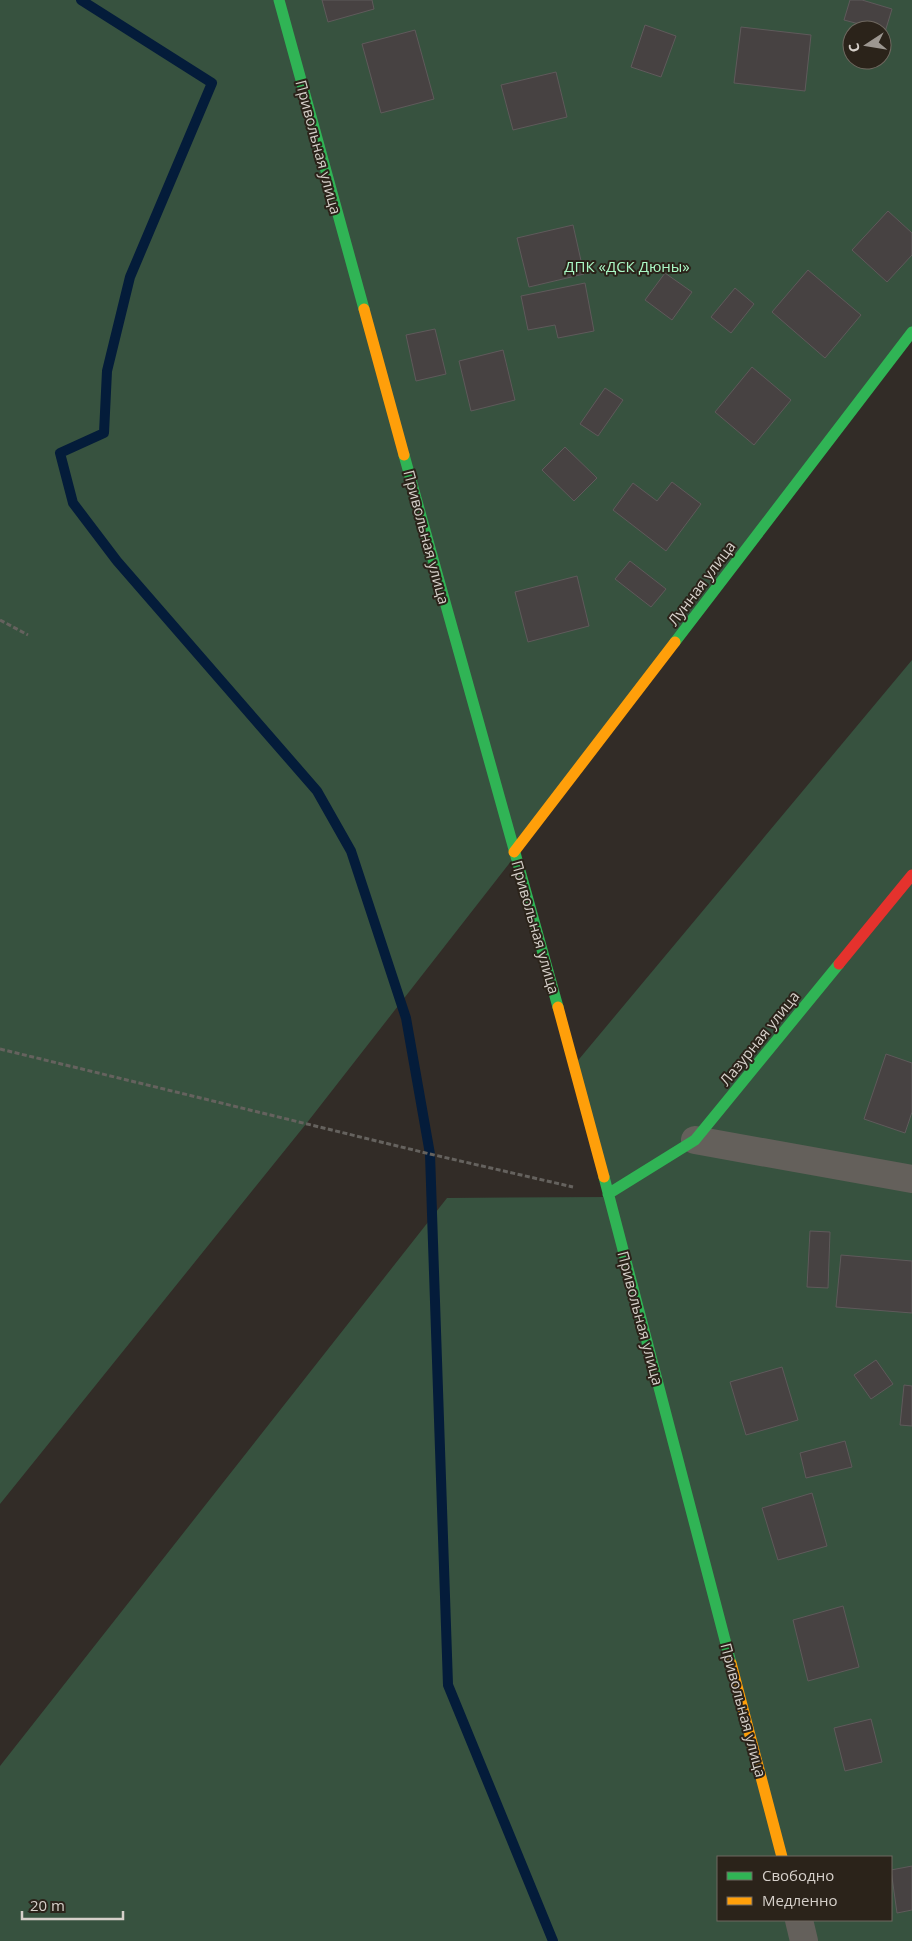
<svg xmlns="http://www.w3.org/2000/svg" width="912" height="1941" font-family="'Open Sans',sans-serif">
<style>
.green{fill:#37523f;fill-rule:evenodd}
.lines{fill:none;stroke-linecap:round;stroke-linejoin:round}
.stream{stroke:#041c3a;stroke-width:10}
.building{fill:#474242;stroke:#5f5a5b}
.path{stroke:#65625e;stroke-width:3;stroke-dasharray:5 2.5;stroke-linecap:butt}
.street{stroke:#64605b;stroke-width:28}
.fast{stroke:#30b455;stroke-width:11}
.slow{stroke:#ff9f0a;stroke-width:11}
.jam{stroke:#e5322d;stroke-width:11}
.labels{text-anchor:middle;dominant-baseline:central;stroke-width:4;stroke-linejoin:round;paint-order:stroke}
.street-label{font-size:15px;fill:#d6d0ca;stroke:#2b231a}
.park-label{font-size:15px;fill:#abf9c6;stroke:#2b231a}
</style>
<rect width="100%" height="100%" fill="#322c27"/>
<path class="green" d="M0,0h912v330l-397,526 -209,268 -306,380zM852,30h30v30h-30z
M912,660v1281h-912v-175l447,-568 161,-1 -33,-133zM718,1857h173v63h-173z"/>
<g class="lines">
<path class="stream" d="M81,0l131,83 -82,194 -23,94 -3,62 -44,20 13,50 44,58 200,230 34,60 55,167 24,136 18,531 105,256"/>
</g>
<path class="building" d="M322,0h50l2,9 -46,13z
M850,0h12l30,9 -7,23 -3,-2 -38,-10z
M645,25l31,11 -15,41 -30,-10z
M741,27l70,8 -6,56 -71,-8z
M415,30l19,69 -53,14 -19,-69z
M556,72l11,45 -54,13 -12,-45z
M888,211l24,22v22l-25,27 -35,-32z
M573,225l11,49 -55,13 -12,-49z
M808,270l53,45 -36,43 -53,-46z
M665,273l27,19 -20,28 -27,-20z
M585,283l9,48 -36,7 -3,-13 -27,5 -7,-34z
M735,288l19,16 -23,29 -20,-16z
M435,329l11,45 -30,7 -10,-46z
M503,350l12,50 -44,11 -12,-50z
M752,367l39,33 -37,45 -39,-33z
M605,388l18,12 -25,36 -18,-12z
M565,447l32,31 -23,23 -32,-31z
M672,482l29,22 -35,47 -53,-41 20,-27 24,18z
M630,561l36,28 -15,18 -36,-28z
M577,576l12,50 -61,16 -13,-50z
M886,1054l26,9v49l-7,21 -41,-14z
M810,1231l20,1 -2,56 -21,-1z
M841,1255l71,6v52l-76,-6z
M876,1360l17,24 -22,15 -17,-24z
M782,1367l16,53 -52,15 -16,-53z
M904,1385l8,1v40l-12,-1z
M845,1441l7,26 -46,11 -6,-25z
M812,1493l15,53 -49,14 -16,-52z
M843,1606l16,61 -51,14 -15,-61z
M871,1719l11,43 -37,9 -11,-43z
M912,1866v44l-15,3 -6,-43z"/>
<g class="lines">
<path class="path" d="M0,620l28,15
M0,1049l430,105 143,33"/>
<path class="street" d="M695,1140l217,39
M799,1920l5,21"/>
<path class="fast" d="M279,0l85,309
M404,455l154,552
M675,642l237,-310
M604,1177l127,486
M608,1194l87,-54 144,-176"/>
<path class="slow" d="M364,309l40,146
M514,852l161,-210
M558,1007l46,170
M731,1663l51,194"/>
<path class="jam" d="M839,964l73,-89"/>
</g>
<g class="labels">
<g class="street-label">
<text transform="translate(319 147) rotate(75)">Привольная улица</text>
<text transform="translate(427 537) rotate(75)">Привольная улица</text>
<text transform="translate(701 583) rotate(-53)">Лунная улица</text>
<text transform="translate(536 927) rotate(74)">Привольная улица</text>
<text transform="translate(759 1038) rotate(-51)">Лазурная улица</text>
<text transform="translate(641 1318) rotate(75)">Привольная улица</text>
<text transform="translate(744 1710) rotate(75)">Привольная улица</text>
</g>
<g class="park-label">
<text x="627" y="266">ДПК «ДСК Дюны»</text>
</g>
</g>
<rect x="717" y="1856" width="175" height="65" fill="#2b231a" stroke="#6f6860"/>
<rect x="727" y="1872" width="25" height="8" fill="#30b455" stroke="#6f6860"/>
<text x="762" y="1881" font-size="15" fill="#d6d0ca">Свободно</text>
<rect x="727" y="1897" width="25" height="8" fill="#ff9f0a" stroke="#6f6860"/>
<text x="762" y="1906" font-size="15" fill="#d6d0ca">Медленно</text>
<g transform="translate(867 45) rotate(258)"><circle r="24" fill="#2b231a" stroke="#6f6860"/>
<path d="M0-4L9 19L0 12L-9 19Z" fill="#9d9791"/>
<text y="-8" font-size="14" font-weight="bold" text-anchor="middle" fill="#d6d0ca">С</text>
</g>
<path d="M22 1911v8h101v-8" fill="none" stroke="#d6d0ca" stroke-width="2.5"/>
<text x="30" y="1911" font-size="15" fill="#d6d0ca" stroke="#2b231a" stroke-width="4" paint-order="stroke">20 m</text>
</svg>
